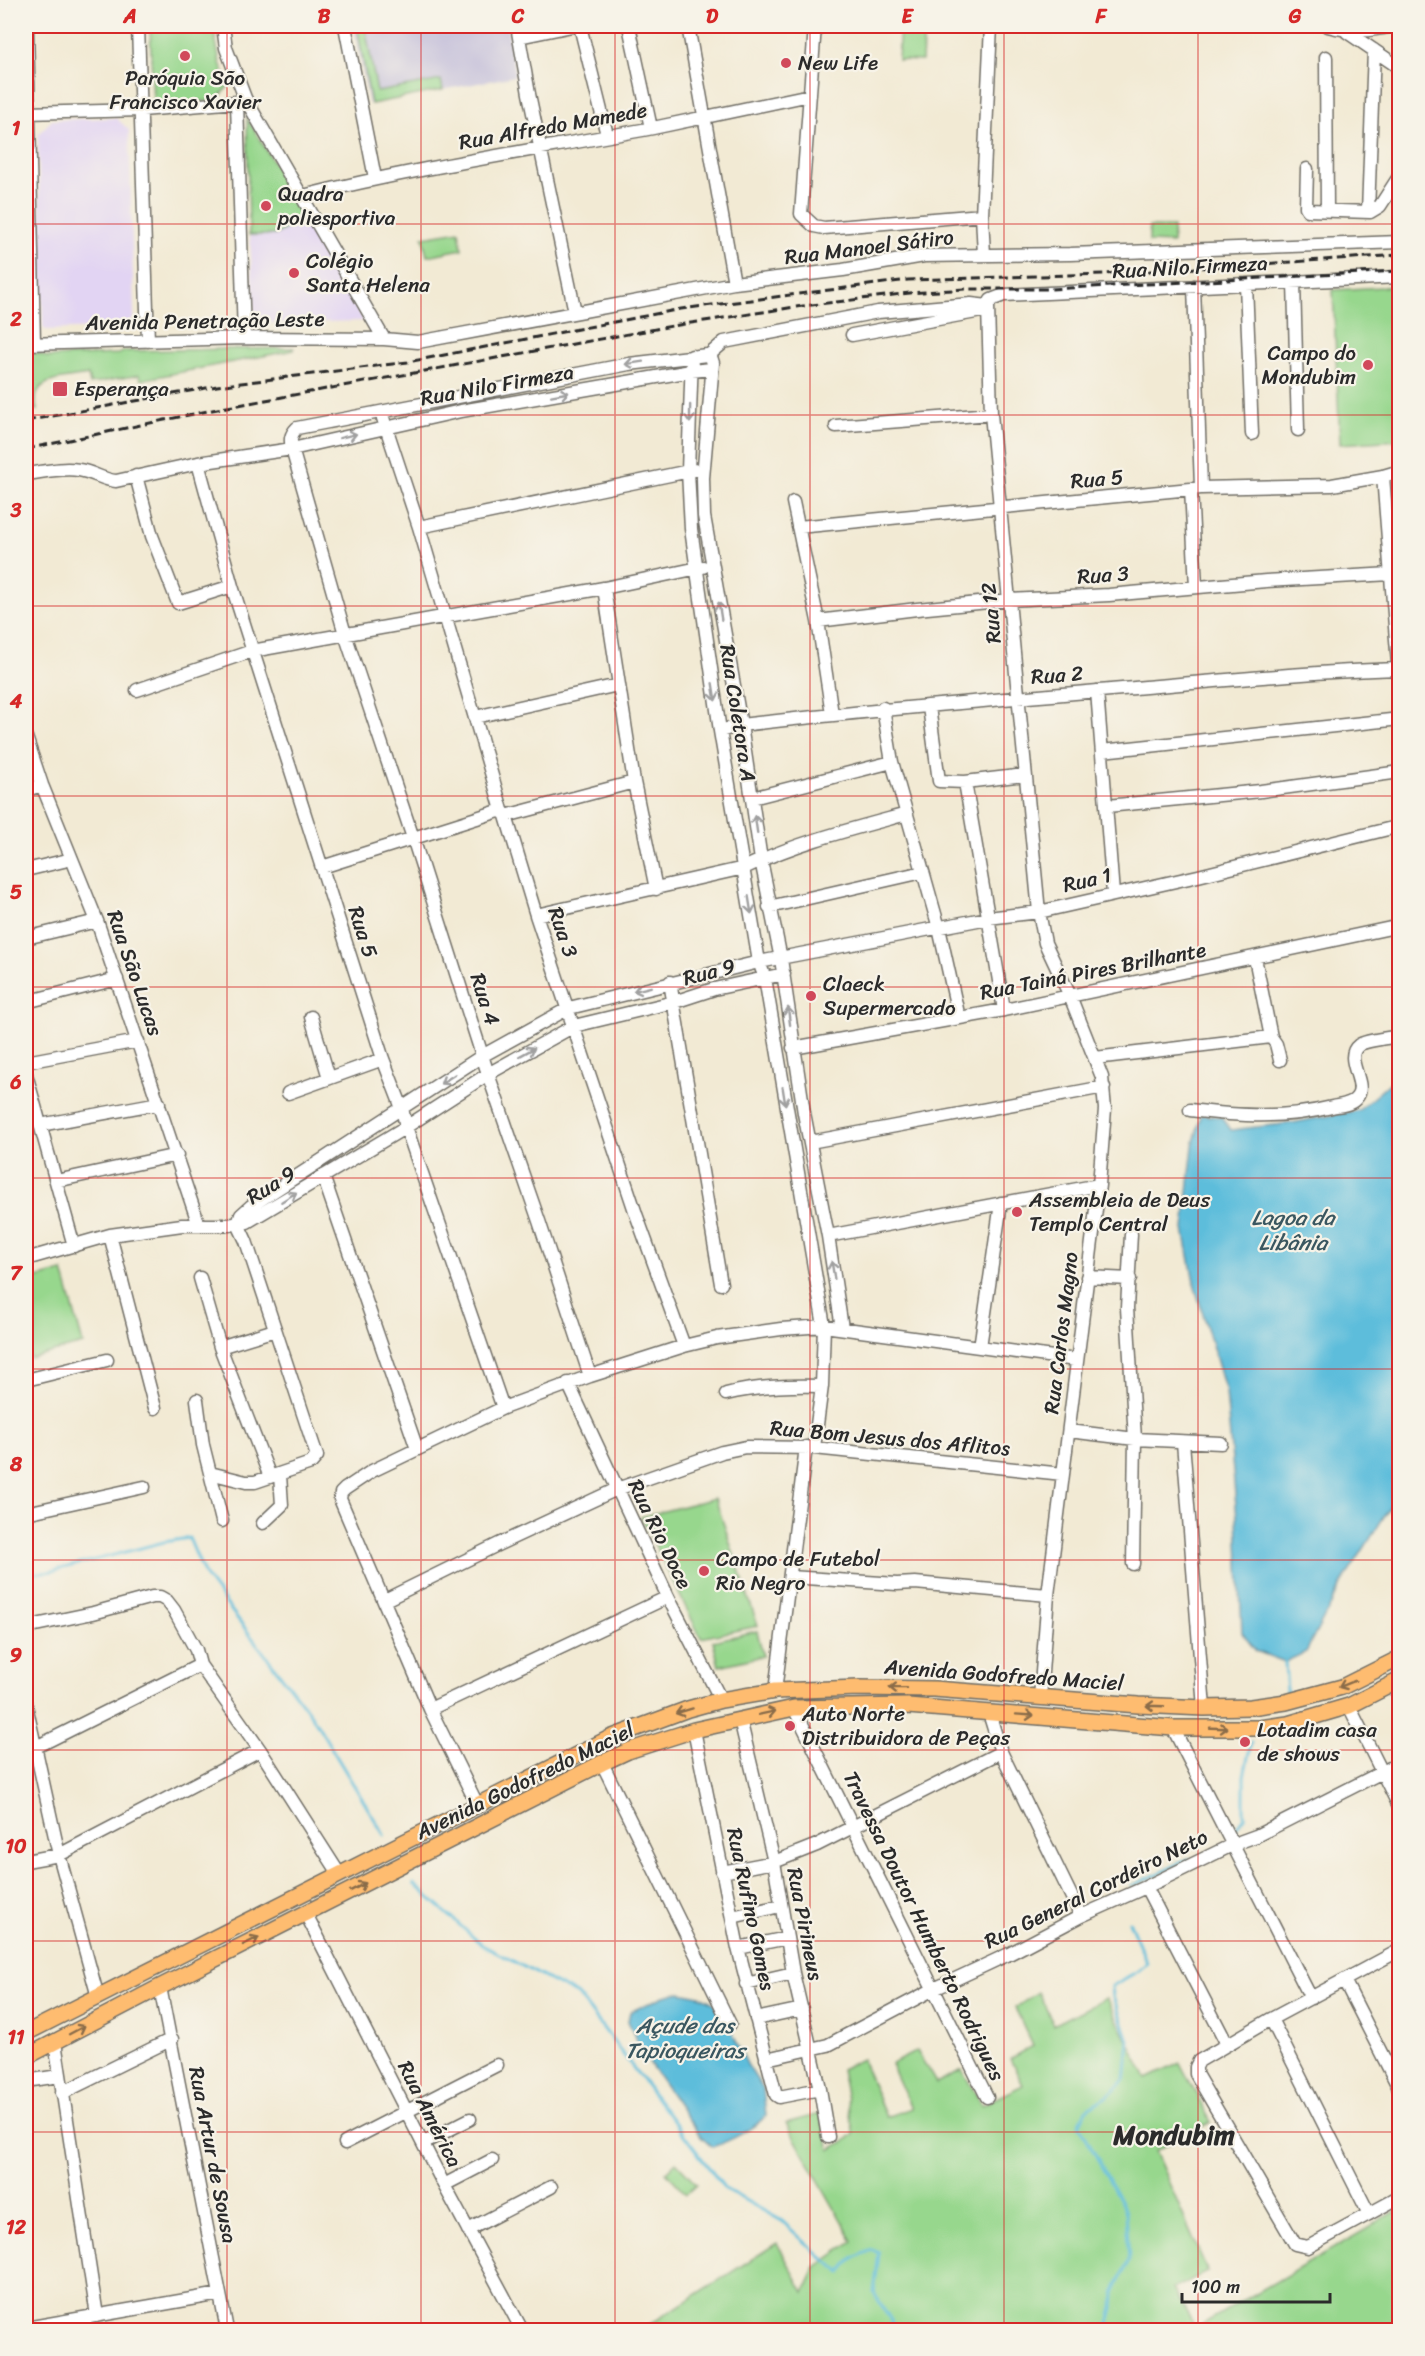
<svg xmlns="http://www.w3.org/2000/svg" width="1425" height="2356" font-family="Sriracha,sans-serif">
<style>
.built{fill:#e2d4f3}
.industrial{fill:#c5c0da}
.green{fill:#97d78d;stroke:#61815c;stroke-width:1.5}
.water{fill:#5dbddb;stroke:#447483;stroke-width:1.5}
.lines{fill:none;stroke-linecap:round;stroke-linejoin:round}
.stream{stroke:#5dbddb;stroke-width:3}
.minor-casing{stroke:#716e66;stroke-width:15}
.major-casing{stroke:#716e66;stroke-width:18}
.minor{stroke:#fff;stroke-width:12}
.major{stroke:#febc70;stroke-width:15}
.rail{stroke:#2b2b2b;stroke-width:3;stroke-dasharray:9 4.5;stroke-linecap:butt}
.oneway{stroke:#a0a0a0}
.oneway2{stroke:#8a6c4a}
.grid{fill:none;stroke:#d62828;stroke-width:1.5;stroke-opacity:0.55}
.poi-dot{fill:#d1495b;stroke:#f7f3e8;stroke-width:2}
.labels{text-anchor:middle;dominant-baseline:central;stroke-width:4.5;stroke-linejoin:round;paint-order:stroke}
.poi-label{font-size:21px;fill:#2b2b2b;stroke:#f7f3e8;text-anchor:start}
.street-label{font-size:21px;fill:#2b2b2b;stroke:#f7f3e8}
.water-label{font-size:22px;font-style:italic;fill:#3a5760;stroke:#f7f3e8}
.district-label{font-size:27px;font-weight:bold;fill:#2b2b2b;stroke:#f7f3e8}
.neatline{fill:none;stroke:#d62828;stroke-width:2}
.grid-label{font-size:20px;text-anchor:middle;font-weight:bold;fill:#d62828}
</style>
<rect width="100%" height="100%" fill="#f7f3e8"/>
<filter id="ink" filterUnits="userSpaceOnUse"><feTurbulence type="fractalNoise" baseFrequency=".0167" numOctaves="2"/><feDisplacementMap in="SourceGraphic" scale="12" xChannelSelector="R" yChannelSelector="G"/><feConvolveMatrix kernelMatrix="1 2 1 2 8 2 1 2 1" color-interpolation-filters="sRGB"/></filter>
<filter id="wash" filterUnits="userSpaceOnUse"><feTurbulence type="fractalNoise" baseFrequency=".008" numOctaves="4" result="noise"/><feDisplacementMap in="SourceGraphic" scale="24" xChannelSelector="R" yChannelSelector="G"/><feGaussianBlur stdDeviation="1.35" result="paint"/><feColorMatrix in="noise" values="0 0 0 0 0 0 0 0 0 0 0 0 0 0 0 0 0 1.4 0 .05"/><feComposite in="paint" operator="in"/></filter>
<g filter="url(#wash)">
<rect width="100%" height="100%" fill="#f2ead4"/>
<path class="built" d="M116,118l13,12 5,187 -9,10 -79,3 -3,-3 -5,-193 14,-14z
M304,218l60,102v1l-96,2 -14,-12 -4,-76h25z"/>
<path class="industrial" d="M354,26h153l8,50 -146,28z"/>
<path class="green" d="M150,26h63l7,37 9,22 -13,16 -63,2z
M357,26h8l12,66 64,-12 2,10 -72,14z
M900,26h24l-2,35 -24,-1z
M247,118l59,99 -31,18h-26z
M1149,227h24v16l-24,-1z
M459,231l3,18 -35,7 -4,-19z
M1399,286v154l-59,4 -7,-154z
M294,348v2l-153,30 -2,-5 -49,9 -2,-9c-24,5 -59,1 -51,35l-11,-1v-56h12l9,4 71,-3 7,-3z
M63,1271l20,73 -53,14 -4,-17v-60z
M715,1498l43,128 -57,12 -60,-121z
M757,1631l6,25 -44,10 -6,-25z
M1038,1992l16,33 52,-27 41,81 33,-16 31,59 -56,29 53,121 -35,17 23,39 203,-118v120h-758l136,-87 27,49 12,-25 37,-26 -67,-118 34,-9 10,36 24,-15 -13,-66 21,-10 24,58 25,-9 -20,-44 26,-13 19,32 26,-13 20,35 41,-20 -13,-26 23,-13 -18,-38z
M676,2162l21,22 -11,10 -20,-22z"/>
<path class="water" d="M1399,1075v418l-57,90 -36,69 -21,10 -29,-11 -14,-18 -5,-116 -11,-125 -31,-105 -11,-58 9,-83 8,-31 21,2 9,13 61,-7 67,-13z
M680,1992l20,4 14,7 9,11 25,52 15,23 3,27c-16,15 -34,24 -54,31l-11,-10 -60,-86 -13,-30 2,-9 34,-16z"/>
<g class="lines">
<path class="stream" d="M36,1573l12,-1 116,-30 25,-4 16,38 107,140 72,119
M1285,1662l2,30
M1237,1827l7,-10v-41l7,-33
M414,1884l68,61 96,50 147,194 57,32 39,36 21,16c6,-14 17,-18 30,-23l7,3 -5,40 23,37
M1132,1886l57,-27
M1107,2330l6,-22 1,-15 15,-33 -3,-48 -47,-88 9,-16 18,-11 19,-17 4,-40 -16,-43 -1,-11 26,-15 9,-8 -18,-42"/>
</g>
</g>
<g filter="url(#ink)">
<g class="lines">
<defs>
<path id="minor" d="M27,26l7,317
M138,26l10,315
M223,26l3,22 19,50 139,241
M345,26l30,152
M517,26l12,68 46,218
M580,26l27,109
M629,26l22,102
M688,26l46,257
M815,26l-14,188 13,12 10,2 158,-13
M1328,26c25,7 41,5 66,0
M1347,26v6l53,36
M519,37l53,-11
M1326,57l1,154
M237,102l7,236
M26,113l116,-3 95,-8 7,-3
M1307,169l-1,38 2,3 62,2 10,-6 20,-31
M303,196c116,-29 233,-46 350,-68 52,-11 105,-22 157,-33
M1368,212l6,-162
M984,255l-2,-40 9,-189
M1294,282l4,148
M1246,284l6,150
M1194,286l7,202
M852,335l135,-25
M26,344l218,-6 140,1 34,3 316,-59 109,-13 81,-14 146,-2 330,-12
M709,355l15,-13 154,-30 93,-8 17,2
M692,356l-4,115 3,58 29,202 39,231 6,16 59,348 -2,60 -8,62
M381,412l38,115 83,283 4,6 30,99 100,299 48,132
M836,426l155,-12
M198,463l34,123 151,473 19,49 4,19 97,281
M26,474c17,-2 36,-7 53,-4 14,2 24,10 37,11l82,-18 94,-14 169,-38 230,-40 21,-2
M136,476l16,60 26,67 54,-17
M1383,476l17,214
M1191,489l5,98
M793,502l25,119 14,93
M419,527l275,-57
M798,527l403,-39 131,-3 51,-9 17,-5
M604,588l30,194 22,107
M818,621l99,-12 92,-9 100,-5 157,-14 125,-7
M137,690l115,-39 352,-63 99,-21
M1097,691l16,203
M929,707l10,74 26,1 60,-7
M883,708l9,54 47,166 20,90
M475,717l143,-32
M720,731l21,-6c119,-14 238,-24 357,-34 100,-8 200,-19 300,-22
M26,737l16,48 55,136 102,304
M1102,751l298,-32
M965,782l39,228
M26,790l16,-5
M752,798l140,-36
M1107,806l154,-15 139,-19
M506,816l128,-34
M322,867l180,-57
M26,870l46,-11
M769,907l154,-35
M536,915l208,-47c51,-25 108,-39 163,-54
M26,938l71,-17
M1255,958l16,79 5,7 4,16
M670,982l51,302
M26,1002l91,-23
M311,1017l18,61
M793,1048l211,-38 396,-84
M1095,1058l176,-21
M26,1062l112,-21
M26,1074l48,172
M288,1093l95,-34
M1190,1110c49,6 94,9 142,-3 9,-2 20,-2 25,-10 11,-14 -15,-39 2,-52 7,-5 31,-7 41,-9
M40,1125l119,-22
M810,1142l294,-55
M323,1176l94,273
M56,1181l121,-26
M238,1224l3,-9 10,-9 231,-150 87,-48 190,-46 229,-44 51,-6 159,-36 202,-50
M1131,1234l-4,74 8,131 -2,125
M110,1235l45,173
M828,1236l271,-51
M26,1259l84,-24 72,-10h46l19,-3 159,-95 82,-53 86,-48 100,-24 40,-13 70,-15
M1087,1277l43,2
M200,1278l20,69 50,130
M220,1347l55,-17
M980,1347l21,-144
M590,1376l-51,-155 -51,-147 -75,-236 -68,-204 -53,-185c-2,-9 -2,-14 5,-21l332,-64 78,-9 4,2 2,6 -10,115 1,38 37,209 20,135 20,99 23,154 24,123 14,92
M26,1380l81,-20
M568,1383l100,214 53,103
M726,1394c32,-8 62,-9 96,-8
M197,1400l6,45 19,76
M1069,1431l66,8 86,4
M1183,1442l21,266
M210,1473l36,9h9l56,-19 6,-7 -71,-215 -8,-17
M26,1513l118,-26
M263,1523l19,-18 -2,-30
M790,1577l107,7 18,-1 133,12
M385,1600l114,-56 118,-55 105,-37 24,-5 68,1 249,26
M26,1627l67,-14 59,-16h8l7,4 7,9 22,40 4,15 60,85 80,125
M775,1691l31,-244
M1040,1698l8,-103 51,-410 6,-76 -3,-32 -32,-81 -25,-53 -6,-31 -48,-498 -3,-108 3,-6 13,-5 396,-18
M26,1705l33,150 39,142
M1349,1706l51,102
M794,1708l193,389
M430,1709l238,-112
M989,1713l12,39 80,164
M740,1719l34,143 19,111 27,116 8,48
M1173,1728l138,270
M694,1730l44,218 38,147 3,2 41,-8
M36,1747l164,-82
M602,1763l128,261
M477,1804l-47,-95 -90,-210 1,-6 4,-4 27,-18 131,-63 87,-32 94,-30 33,-8 64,-9 43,-3 252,34
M26,1861l33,-6 201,-105
M722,1872l52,-10 43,-17 184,-93
M1146,1887l81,157
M306,1914l138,271 78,145
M732,1917l48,-11
M738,1948l49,-10
M1400,1950l-129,69 -72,42 -3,6v7l99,170 13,3 92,-50
M1344,1980l56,110
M746,1984l47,-11
M160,1987l67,343
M756,2019l46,-10
M1271,2019l98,195
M55,2042l42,274
M766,2059l62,-14 106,-56 75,-35 72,-38 65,-29 88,-43 22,-8 144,-73
M26,2081l33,-5
M62,2093l110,-54
M345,2143l152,-78
M423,2143l47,-24
M444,2185l48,-25
M468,2230l83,-43
M26,2328l194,-34"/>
<path id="major" d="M26,2033l584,-295 78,-29 33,-9 54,-9 84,-3 75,1 204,16 66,3 47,-1 35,-5 56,-15 58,-29
M26,2057l134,-70 442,-224 26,-12 66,-21 100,-22 114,-2 265,22h86l29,-4 61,-18 51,-26"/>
</defs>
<use href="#minor" class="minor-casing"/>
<use href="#major" class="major-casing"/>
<use href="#minor" class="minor"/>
<use href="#major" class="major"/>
<path class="rail" d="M26,421l191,-35 191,-24 273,-53 227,-29 196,-6 296,-19
M26,449l196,-41 450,-82 123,-19 115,-14 55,-4h86l349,-18"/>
</g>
<defs><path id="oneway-shaft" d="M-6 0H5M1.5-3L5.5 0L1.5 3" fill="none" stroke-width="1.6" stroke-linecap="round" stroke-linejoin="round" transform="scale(1.5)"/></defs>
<g class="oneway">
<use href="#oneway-shaft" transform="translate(634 363) rotate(171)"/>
<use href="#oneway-shaft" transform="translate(560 394) rotate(-10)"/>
<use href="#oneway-shaft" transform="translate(690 414) rotate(91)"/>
<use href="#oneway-shaft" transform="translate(348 436) rotate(-14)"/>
<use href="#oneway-shaft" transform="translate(720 611) rotate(-99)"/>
<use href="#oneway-shaft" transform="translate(714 692) rotate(81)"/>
<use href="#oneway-shaft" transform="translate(756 824) rotate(-98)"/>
<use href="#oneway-shaft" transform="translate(750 905) rotate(81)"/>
<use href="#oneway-shaft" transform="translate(642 989) rotate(166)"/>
<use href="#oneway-shaft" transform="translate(789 1016) rotate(-97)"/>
<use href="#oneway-shaft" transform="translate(527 1052) rotate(-29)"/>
<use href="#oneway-shaft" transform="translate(448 1079) rotate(147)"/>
<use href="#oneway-shaft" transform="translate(784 1096) rotate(81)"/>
<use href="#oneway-shaft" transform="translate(289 1197) rotate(-32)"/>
<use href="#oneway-shaft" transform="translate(833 1270) rotate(-99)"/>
</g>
<g class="oneway2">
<use href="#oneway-shaft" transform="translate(1347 1684) rotate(158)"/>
<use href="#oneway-shaft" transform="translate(898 1688) rotate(-179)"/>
<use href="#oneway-shaft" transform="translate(1155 1706) rotate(-178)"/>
<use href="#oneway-shaft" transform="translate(684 1711) rotate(163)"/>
<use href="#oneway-shaft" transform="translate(767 1713) rotate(-12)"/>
<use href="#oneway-shaft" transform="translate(1025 1715) rotate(4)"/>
<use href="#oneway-shaft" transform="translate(1219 1728) rotate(2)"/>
<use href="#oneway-shaft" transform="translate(358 1887) rotate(-27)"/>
<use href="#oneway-shaft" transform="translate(251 1941) rotate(-26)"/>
<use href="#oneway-shaft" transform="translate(77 2030) rotate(-28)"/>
</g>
</g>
<path class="grid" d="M227,26v2304M421,26v2304M615,26v2304M810,26v2304M1004,26v2304M1198,26v2304M26,224h1374M26,415h1374M26,606h1374M26,796h1374M26,987h1374M26,1178h1374M26,1369h1374M26,1560h1374M26,1750h1374M26,1941h1374M26,2132h1374"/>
<g class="poi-dot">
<circle cx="185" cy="56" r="6"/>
<circle cx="786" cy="63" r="6"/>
<circle cx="266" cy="206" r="6"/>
<circle cx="294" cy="273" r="6"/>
<circle cx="1368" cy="365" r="6"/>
<rect x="52" y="381" width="16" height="16" rx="3"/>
<circle cx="811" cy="996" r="6"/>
<circle cx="1017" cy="1212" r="6"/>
<circle cx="704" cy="1571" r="6"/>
<circle cx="790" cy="1726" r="6"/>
<circle cx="1245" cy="1742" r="6"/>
</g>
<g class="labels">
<g class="poi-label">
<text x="798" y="63">New Life</text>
<text x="185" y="78" text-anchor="middle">Paróquia São<tspan x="185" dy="24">Francisco Xavier</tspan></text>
<text x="278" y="194">Quadra<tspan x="278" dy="24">poliesportiva</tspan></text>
<text x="306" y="261">Colégio<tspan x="306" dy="24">Santa Helena</tspan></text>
<text x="1356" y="353" text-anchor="end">Campo do<tspan x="1356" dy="24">Mondubim</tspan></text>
<text x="74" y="389">Esperança</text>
<text x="823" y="984">Claeck<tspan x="823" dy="24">Supermercado</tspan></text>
<text x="1029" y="1200">Assembleia de Deus<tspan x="1029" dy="24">Templo Central</tspan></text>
<text x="716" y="1559">Campo de Futebol<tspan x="716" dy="24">Rio Negro</tspan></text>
<text x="802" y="1714">Auto Norte<tspan x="802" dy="24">Distribuidora de Peças</tspan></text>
<text x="1257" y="1730">Lotadim casa<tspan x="1257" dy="24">de shows</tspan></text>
</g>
<g class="street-label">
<text transform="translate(553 126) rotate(-10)">Rua Alfredo Mamede</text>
<text transform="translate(869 247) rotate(-7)">Rua Manoel Sátiro</text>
<text transform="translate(1190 267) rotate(-3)">Rua Nilo Firmeza</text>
<text transform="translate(205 321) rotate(-1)">Avenida Penetração Leste</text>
<text transform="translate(497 385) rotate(-10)">Rua Nilo Firmeza</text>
<text transform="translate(1097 479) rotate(-5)">Rua 5</text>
<text transform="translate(1103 575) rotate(-4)">Rua 3</text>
<text transform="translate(991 613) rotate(-95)">Rua 12</text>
<text transform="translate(1057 675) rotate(-4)">Rua 2</text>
<text transform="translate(738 713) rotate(81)">Rua Coletora A</text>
<text transform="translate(1087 880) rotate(-13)">Rua 1</text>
<text transform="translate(363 932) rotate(72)">Rua 5</text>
<text transform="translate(563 932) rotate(71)">Rua 3</text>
<text transform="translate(1093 971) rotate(-11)">Rua Tainá Pires Brilhante</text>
<text transform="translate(709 972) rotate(-15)">Rua 9</text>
<text transform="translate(135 973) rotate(71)">Rua São Lucas</text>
<text transform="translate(485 999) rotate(72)">Rua 4</text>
<text transform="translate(271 1185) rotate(-32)">Rua 9</text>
<text transform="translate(1061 1333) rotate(-83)">Rua Carlos Magno</text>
<text transform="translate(890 1438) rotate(5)">Rua Bom Jesus dos Aflitos</text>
<text transform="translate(660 1534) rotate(64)">Rua Rio Doce</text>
<text transform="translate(1004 1675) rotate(4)">Avenida Godofredo Maciel</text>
<text transform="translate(525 1781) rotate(-26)">Avenida Godofredo Maciel</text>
<text transform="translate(1096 1889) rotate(-26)">Rua General Cordeiro Neto</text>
<text transform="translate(751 1909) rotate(78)">Rua Rufino Gomes</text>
<text transform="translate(805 1924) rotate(79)">Rua Pirineus</text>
<text transform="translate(924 1926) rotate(64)">Travessa Doutor Humberto Rodrigues</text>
<text transform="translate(430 2114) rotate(63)">Rua América</text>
<text transform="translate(213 2155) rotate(79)">Rua Artur de Sousa</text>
</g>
<g class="water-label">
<text x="1293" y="1217">Lagoa da<tspan x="1293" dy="25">Libânia</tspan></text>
<text x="685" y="2025">Açude das<tspan x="685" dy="25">Tapioqueiras</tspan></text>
</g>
<g class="district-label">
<text x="1174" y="2135">Mondubim</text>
</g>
</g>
<rect width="1425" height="2356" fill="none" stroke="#f7f3e8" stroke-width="66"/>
<path d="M1182 2293v9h148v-9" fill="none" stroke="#2b2b2b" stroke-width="3"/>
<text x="1191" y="2293" font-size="18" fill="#2b2b2b" stroke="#f7f3e8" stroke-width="4.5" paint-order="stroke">100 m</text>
<rect x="33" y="33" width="1359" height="2290" class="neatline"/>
<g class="grid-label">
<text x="130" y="23">A</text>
<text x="324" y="23">B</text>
<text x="518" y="23">C</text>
<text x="712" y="23">D</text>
<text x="907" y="23">E</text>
<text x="1101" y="23">F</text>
<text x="1295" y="23">G</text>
<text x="16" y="135">1</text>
<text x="16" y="326">2</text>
<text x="16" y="517">3</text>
<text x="16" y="708">4</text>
<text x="16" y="899">5</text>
<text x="16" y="1089">6</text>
<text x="16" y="1280">7</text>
<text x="16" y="1471">8</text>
<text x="16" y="1662">9</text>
<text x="16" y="1853">10</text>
<text x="16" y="2044">11</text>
<text x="16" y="2234">12</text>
</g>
</svg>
